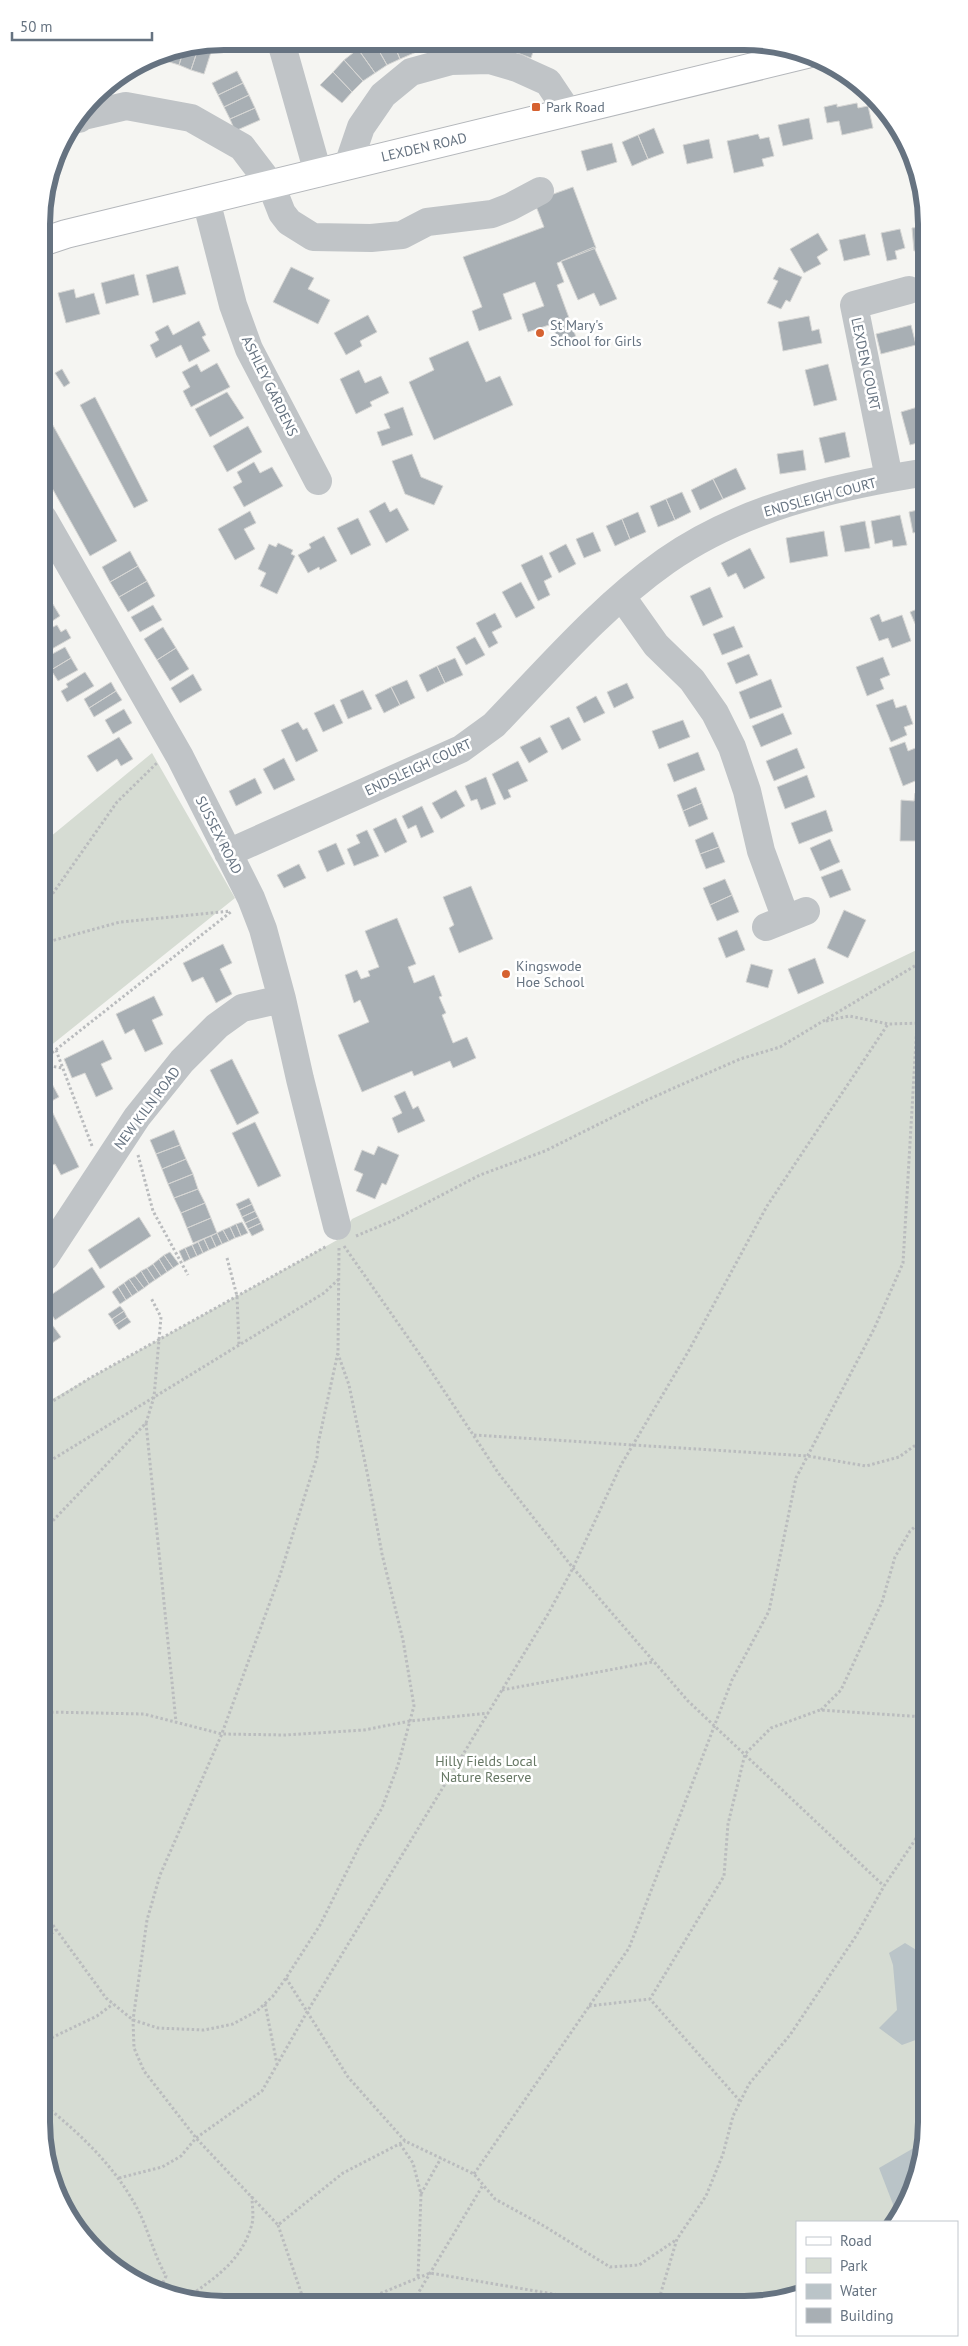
<svg xmlns="http://www.w3.org/2000/svg" width="968" height="2346" font-family="'PT Sans',sans-serif">
<style>
.green{fill:#d6dcd3}
.water{fill:#bac4c8}
.building{fill:#a8afb4;stroke:#d6d6d4}
.lines{fill:none;stroke-linecap:round;stroke-linejoin:round}
.major-casing{stroke:#b4b7bb;stroke-width:30}
.path{stroke:#babcbe;stroke-width:3;stroke-dasharray:2.5 2.5;stroke-linecap:butt}
.minor{stroke:#c0c4c7;stroke-width:28}
.major{stroke:#fff;stroke-width:28}
.poi-dot{fill:#d66231;stroke:#fff;stroke-width:2}
.labels{text-anchor:middle;dominant-baseline:central;stroke-width:5;stroke-linejoin:round;paint-order:stroke}
.poi-label{font-size:14px;fill:#667381;stroke:#fff;text-anchor:start}
.street-label{font-size:14px;fill:#667381;stroke:#fff}
.park-label{font-size:14px;fill:#677865;stroke:#fff}
.rim{fill:none;stroke:#667381;stroke-width:6}
</style>
<rect width="100%" height="100%" fill="#f5f5f2"/>
<path class="green" d="M152,753l83,145 -191,153v-209z
M923,947l3,1187 -13,58 -19,30h-97v74l-6,3 -603,2 -45,-15 -40,-27 -37,-45 -19,-45 -2,-766 294,-164 13,-20z"/>
<path class="water" d="M905,1943l21,13v92l-5,-10 -19,7 -23,-17 18,-18 -4,-45 -4,-12z
M926,2105v29l-6,27 -24,51 -17,-44 40,-23z"/>
<path class="building" d="M369,42h5l13,23 -12,8 -17,-24z
M374,42h19l7,17 -13,6z
M393,42h17l4,11 -14,6z
M410,42l16,1 2,5 -14,5z
M426,43h16v3l-14,2z
M486,43h16l-1,6 -15,-3z
M502,43h16l-3,9 -14,-3z
M518,43h18l-5,15 -16,-6z
M199,46l13,3 -8,25 -13,-4z
M199,46l-8,24 -12,-5 5,-16z
M184,49l-5,16 -13,-4 3,-9z
M358,49l17,24 -12,8 -19,-21z
M169,52l-3,9 -13,-4 1,-2z
M344,60l19,21 -11,11 -19,-20z
M237,71l6,12 -25,12 -6,-12z
M333,72l19,20 -10,11 -22,-18z
M243,83l6,12 -25,12 -6,-12z
M249,95l6,13 -25,11 -6,-12z
M857,103l1,5 10,-2 5,22 -31,7 -3,-14 -12,2 -3,-16 13,-3v3z
M255,108l5,12 -25,11 -5,-12z
M888,114l9,11 -6,2z
M809,118l4,21 -30,7 -5,-21z
M654,128l10,25 -16,6 -10,-24z
M758,134l2,5 9,-2 5,19 -12,3 2,7 -30,7 -7,-32z
M638,135l10,24 -16,7 -10,-24z
M709,139l4,19 -26,6 -4,-19z
M612,143l5,19 -30,9 -6,-20z
M573,187l23,61 -39,15 7,19 -7,3 19,52 -17,7 -7,-20 -24,8 -6,-18 22,-8 -9,-24 -32,12 9,25 -33,12 -7,-20 10,-4 -19,-50 81,-30 -10,-26z
M921,227v23l-7,1 -2,-23z
M900,229l5,19 -10,3 2,8 -10,2 -6,-28z
M818,233l10,17 -11,7 4,7 -17,9 -14,-24z
M865,234l5,21 -26,6 -5,-21z
M594,247l23,52 -17,7 -6,-13 -16,7 -17,-39z
M178,266l8,28 -33,9 -7,-28z
M291,267l23,11 -6,11 22,11 -12,24 -45,-22z
M779,267l23,10 -12,25 -4,-2 -5,9 -14,-6 11,-22 -5,-2z
M134,274l5,21 -33,9 -5,-21z
M74,289l2,9 18,-5 6,21 -34,9 -8,-30z
M368,315l9,17 -17,9 2,5 -16,9 -12,-22z
M809,316l3,15 7,-2 3,14 -39,8 -5,-29z
M199,321l7,14 -4,2 8,14 -21,11 -8,-17 -25,13 -6,-13 9,-5 -4,-8 13,-7 5,10z
M911,325l5,20 -35,9 -5,-20z
M468,341l18,41 14,-6 13,29 -79,35 -25,-58 25,-12 -5,-12z
M217,363l13,24 -39,20 -8,-16 7,-4 -8,-15 15,-8 4,8z
M828,364l9,36 -23,6 -9,-36z
M62,369l8,14 -6,4 -9,-14z
M359,370l6,13 16,-7 8,17 -19,9 2,4 -16,8 -16,-35z
M42,371l10,14 -10,5z
M227,392l17,26 -34,19 -15,-28z
M95,397l53,104 -14,7 -54,-103z
M921,406v36l-11,3 -9,-33z
M403,407l10,28 -31,11 -5,-14 13,-4 -6,-14z
M50,420l67,121 -27,15 -48,-86v-46z
M248,426l14,26 -35,20 -14,-26z
M845,432l5,25 -25,6 -6,-25z
M803,450l3,20 -26,4 -3,-20z
M412,454l9,23 22,9 -9,19 -29,-11 -13,-33z
M254,462l6,11 12,-6 11,19 -39,21 -11,-20 9,-5 -5,-10z
M736,468l10,21 -23,10 -10,-20z
M713,479l10,20 -23,11 -9,-20z
M682,492l9,20 -16,8 -9,-21z
M666,499l9,21 -17,7 -8,-21z
M385,502l5,10 7,-4 12,22 -23,13 -17,-32z
M922,509v22l-9,2 -4,-21z
M250,511l6,12 -12,6 11,20 -20,11 -17,-31z
M638,512l8,20 -16,7 -8,-20z
M900,515l7,30 -14,2 -1,-7 -17,4 -4,-23z
M358,518l13,27 -20,10 -14,-27z
M622,519l8,20 -15,7 -9,-20z
M865,521l5,27 -25,4 -5,-26z
M824,531l4,25 -38,7 -4,-25z
M593,532l8,19 -17,7 -8,-19z
M324,536l13,25 -17,9 -1,-3 -11,6 -10,-18 13,-7 -2,-4z
M278,543l15,7 -2,4 4,2 -18,38 -17,-8 6,-13 -8,-4 11,-25 7,3z
M566,544l10,20 -17,9 -10,-20z
M750,548l15,30 -21,11 -8,-16 -8,4 -7,-14z
M130,551l8,15 -28,16 -8,-15z
M542,555l10,22 -8,4 6,14 -12,6 -17,-36z
M138,566l9,15 -28,16 -9,-15z
M147,581l8,15 -27,16 -9,-15z
M521,582l14,26 -19,10 -14,-26z
M710,587l13,30 -20,9 -13,-30z
M51,601l9,15 -17,11v-21z
M153,605l9,15 -22,12 -9,-15z
M922,607v19l-5,2 -7,-16z
M495,613l7,14 -10,5 6,11 -9,5 -13,-25z
M879,614l3,8 20,-7 9,26 -19,7 -4,-10 -9,3 -9,-23z
M57,625l4,7 5,-3 5,9 -28,16v-22z
M734,626l9,21 -21,8 -9,-21z
M163,627l13,21 -19,12 -13,-21z
M475,637l10,18 -19,10 -10,-18z
M65,647l6,11 -20,12 -6,-12z
M176,648l13,21 -19,12 -13,-21z
M749,654l9,21 -22,9 -9,-21z
M883,657l7,18 -10,4 4,10 -17,7 -11,-29z
M71,658l7,12 -20,11 -7,-11z
M455,658l8,17 -18,8 -8,-17z
M437,666l8,17 -18,9 -8,-17z
M85,672l9,14 -27,16 -6,-11 7,-4 -2,-3z
M193,674l9,16 -22,13 -9,-15z
M771,679l11,28 -32,12 -11,-27z
M407,680l8,18 -15,7 -9,-18z
M111,682l5,9 -27,17 -5,-9z
M627,683l7,15 -20,10 -7,-16z
M391,687l9,18 -16,8 -9,-18z
M363,690l9,19 -24,10 -8,-19z
M116,691l6,9 -28,17 -5,-9z
M596,696l9,17 -21,10 -8,-16z
M893,699l3,9 10,-3 7,19 -9,3 3,8 -16,7 -15,-37z
M334,704l9,19 -20,9 -9,-19z
M124,709l8,14 -19,11 -8,-14z
M783,713l9,21 -31,13 -9,-21z
M569,717l12,23 -19,10 -12,-24z
M683,720l7,17 -31,12 -7,-18z
M298,722l5,8 4,-2 11,23 -22,11 -15,-32z
M119,737l14,22 -12,7 -4,-7 -20,13 -10,-16z
M540,737l8,15 -19,11 -9,-16z
M905,742l3,9 10,-4 4,12v8l-6,2 4,10 -17,7 -14,-38z
M797,748l8,20 -31,13 -8,-20z
M698,752l7,18 -31,12 -7,-18z
M284,758l11,22 -21,10 -11,-21z
M518,761l10,20 -20,9 3,7 -7,3 -12,-26z
M807,775l8,22 -30,12 -8,-22z
M486,777l10,27 -15,6 -4,-11 -6,2 -6,-15z
M255,778l7,15 -26,13 -7,-15z
M696,787l6,16 -19,8 -6,-16z
M456,790l9,16 -24,13 -9,-16z
M915,793h7l1,48h-23l1,-41 13,1z
M702,803l6,16 -19,8 -6,-16z
M422,806l12,26 -13,6 -5,-13 -8,4 -6,-13z
M826,810l7,21 -34,13 -8,-21z
M396,818l11,24 -22,11 -12,-24z
M367,830l12,26 -25,10 -7,-17 13,-6 -4,-8z
M713,832l6,15 -19,7 -5,-14z
M830,839l10,23 -20,9 -10,-23z
M336,843l9,21 -18,8 -9,-21z
M719,847l6,15 -19,7 -6,-15z
M299,864l7,14 -22,10 -7,-13z
M842,869l9,21 -21,8 -9,-21z
M725,879l7,16 -22,10 -7,-17z
M471,886l22,53 -34,14 -10,-25 5,-3 -11,-28z
M732,895l7,17 -22,9 -7,-16z
M844,910l22,10 -18,38 -21,-10z
M397,918l19,46 -8,3 6,16 20,-8 8,21 -3,1 7,16 -4,2 11,28 14,-6 9,21 -23,10 -3,-7 -36,15 -2,-5 -50,21 -24,-57 31,-13 -9,-22 -6,3 -9,-28 12,-5 4,9 9,-3 -2,-5 11,-4 -14,-36z
M737,930l8,20 -19,8 -8,-20z
M223,944l9,19 -12,6 12,25 -16,9 -13,-26 -11,5 -9,-19z
M815,958l9,25 -26,11 -10,-25z
M751,964l22,6 -5,18 -22,-6z
M154,996l9,19 -11,5 11,24 -18,8 -11,-23 -9,5 -9,-20z
M103,1040l9,19 -11,5 12,25 -17,8 -11,-24 -13,5 -8,-19z
M232,1059l27,54 -22,12 -27,-55z
M50,1080l9,17 -11,6 31,64 -18,8 -6,-11 -11,5v-20l4,-2 -4,-7v-57z
M405,1091l8,18 5,-3 7,15 -27,12 -6,-15 10,-5 -8,-17z
M255,1122l26,54 -23,11 -26,-54z
M174,1130l6,15 -24,9 -6,-14z
M180,1145l6,14 -24,10 -6,-15z
M378,1146l21,9 -13,30 -4,-2 -7,16 -19,-8 7,-17 -9,-4 8,-20 12,5z
M186,1159l7,15 -25,10 -6,-15z
M193,1174l5,15 -24,9 -6,-14z
M198,1189l7,14 -24,10 -7,-15z
M249,1198l3,6 -13,6 -3,-6z
M205,1203l6,15 -24,10 -6,-15z
M252,1204l3,7 -13,6 -3,-7z
M255,1211l3,6 -13,6 -3,-6z
M139,1217l12,19 -51,33 -12,-19z
M258,1217l3,6 -13,6 -3,-6z
M211,1218l6,15 -24,10 -6,-15z
M242,1222l6,11 -7,3 -5,-12z
M261,1223l3,7 -12,6 -4,-7z
M236,1224l5,12 -6,2 -5,-11z
M230,1227l5,11 -6,3 -6,-11z
M223,1230l6,11 -7,3 -5,-11z
M217,1233l5,11 -6,3 -5,-11z
M211,1236l5,11 -7,3 -5,-11z
M204,1239l5,11 -6,3 -5,-11z
M198,1242l5,11 -6,3 -5,-11z
M192,1245l5,11 -7,3 -5,-11z
M185,1248l5,11 -6,3 -5,-11z
M170,1252l9,12 -6,4 -9,-13z
M164,1255l9,13 -6,4 -8,-13z
M159,1259l8,13 -6,4 -8,-12z
M153,1264l8,12 -6,4 -8,-12z
M92,1267l13,20 -50,33 -10,-16v-5z
M147,1268l8,12 -6,4 -8,-13z
M141,1271l8,13 -5,4 -9,-12z
M135,1276l9,12 -6,4 -9,-13z
M129,1279l9,13 -6,4 -8,-13z
M124,1283l8,13 -6,4 -8,-13z
M118,1287l8,13 -6,4 -8,-12z
M120,1306l4,5 -12,8 -4,-5z
M124,1311l3,6 -12,8 -3,-6z
M127,1317l4,5 -12,8 -4,-5z
M48,1319l13,18 -16,11v-26z"/>
<g class="lines">
<defs>
<path id="major" d="M42,242l24,-8 741,-180"/>
</defs>
<use href="#major" class="major-casing"/>
<path class="path" d="M44,906l73,-104 41,-40
M44,943l76,-21 110,-11
M826,1021l23,-5 39,8 35,-1
M919,1023l4,-25
M56,1050l36,96
M44,1059l188,-148
M44,1065l18,3
M138,1155l15,56 35,64
M356,1236l36,-15 88,-46 65,-24 104,-52 91,-40 40,-12 143,-86
M344,1246l79,113 76,115 74,94 115,133 196,185
M339,1248l-1,104 -20,92 -1,13 -37,118 -59,161 -61,139 -13,45 -14,100 1,28 10,23 52,67 82,87 65,-52 62,-32
M227,1258l10,38 2,49
M45,1406l45,-28 237,-132
M146,1423l30,299
M474,1435l334,21 58,10 33,-9 25,-18
M45,1464l279,-171 16,-15
M46,1528l100,-105 8,-26 7,-80 -10,-19
M502,1690l150,-28
M821,1710l20,-20 41,-88 13,-45 15,-26 15,-13
M46,1712l98,2 78,20 63,1 79,-5 46,-9 79,-8
M47,1917l59,81 27,22 25,8 46,2 29,-6 24,-13 16,-15 13,-18 34,-53 41,-82 21,-35 16,-43 16,-59 -11,-66 -21,-86 -14,-77 -19,-92 -11,-31
M47,1937l9,-7
M286,1978l62,99 57,64 69,33 21,25 49,27 66,41 29,-2 37,-25
M265,2004l12,60
M589,2006l61,-7
M47,2040l50,-24 16,-12
M740,2101l-90,-102 74,-123 4,-52 17,-70 26,-26 49,-18 105,7
M47,2107c38,31 73,65 94,109 9,20 14,41 25,60l-7,15
M400,2144l13,19 8,31 -3,83
M474,2174l155,-226 103,-268 37,-69 27,-133 78,-149 29,-66 14,-239
M119,2178l43,-11 19,-11 15,-18 66,-47 45,-79 241,-398 25,-46 48,-103 67,-113 79,-146 121,-182
M421,2194l20,-36
M278,2225l26,76
M659,2299l18,-60 29,-43 17,-42 10,-38 16,-32 41,-49 66,-99 28,-50 31,-46 10,-22
M184,2300c30,-22 57,-37 68,-76 2,-8 0,-19 0,-28
M414,2300l69,-115
M362,2301l68,-28 135,23 3,4"/>
<path class="minor" d="M281,42l37,131
M79,119l4,-3 43,-10 65,12 51,29 29,38 11,28 7,9 24,15 58,1 31,-3 25,-13 65,-8 18,-7 30,-16
M348,165l13,-38 22,-32 28,-23 40,-11 39,-1 27,8 31,14 20,30
M206,200l27,105 16,44 69,132
M889,478l-35,-173 55,-15
M43,518l137,239 71,141 12,31 19,70 18,80 37,147
M622,597l34,48 36,35 23,33 17,34 15,44 14,60 25,68
M228,853l233,-104 33,-24c54,-56 108,-119 172,-164 74,-52 167,-74 255,-88
M766,927l40,-16
M45,1257l92,-140 45,-56 35,-35 25,-18 40,-9"/>
<use href="#major" class="major"/>
</g>
<g class="poi-dot">
<rect x="531" y="102" width="10" height="10" rx="2.5"/>
<circle cx="540" cy="333" r="5"/>
<circle cx="506" cy="974" r="5"/>
</g>
<g class="labels">
<g class="poi-label">
<text x="546" y="107">Park Road</text>
<text x="550" y="325">St Mary's<tspan x="550" dy="16">School for Girls</tspan></text>
<text x="516" y="966">Kingswode<tspan x="516" dy="16">Hoe School</tspan></text>
</g>
<g class="street-label">
<text transform="translate(424 147) rotate(-13)">LEXDEN ROAD</text>
<text transform="translate(866 364) rotate(78)">LEXDEN COURT</text>
<text transform="translate(270 386) rotate(64)">ASHLEY GARDENS</text>
<text transform="translate(820 497) rotate(-15)">ENDSLEIGH COURT</text>
<text transform="translate(418 767) rotate(-25)">ENDSLEIGH COURT</text>
<text transform="translate(219 835) rotate(63)">SUSSEX ROAD</text>
<text transform="translate(147 1108) rotate(-53)">NEW KILN ROAD</text>
</g>
<g class="park-label">
<text x="486" y="1761">Hilly Fields Local<tspan x="486" dy="16">Nature Reserve</tspan></text>
</g>
</g>
<path d="M0 0H968V2346H0ZM224 50H744A174 174 0 0 1 918 224V2122A174 174 0 0 1 744 2296H224A174 174 0 0 1 50 2122V224A174 174 0 0 1 224 50Z" fill="#fff" fill-rule="evenodd"/>
<path class="rim" d="M224 50H744A174 174 0 0 1 918 224V2122A174 174 0 0 1 744 2296H224A174 174 0 0 1 50 2122V224A174 174 0 0 1 224 50Z"/>
<rect x="796" y="2221" width="162" height="115" fill="#ffffff" stroke="#c2c7cd"/>
<rect x="806" y="2237" width="25" height="8" fill="#ffffff" stroke="#c2c7cd"/>
<text x="840" y="2246" font-size="15" fill="#667381">Road</text>
<rect x="806" y="2258" width="25" height="15" fill="#d6dcd3" stroke="#c2c7cd"/>
<text x="840" y="2271" font-size="15" fill="#667381">Park</text>
<rect x="806" y="2284" width="25" height="15" fill="#bac4c8" stroke="#c2c7cd"/>
<text x="840" y="2296" font-size="15" fill="#667381">Water</text>
<rect x="806" y="2308" width="25" height="15" fill="#a8afb4" stroke="#c2c7cd"/>
<text x="840" y="2321" font-size="15" fill="#667381">Building</text>
<path d="M12 32v8h140v-8" fill="none" stroke="#667381" stroke-width="2.5"/>
<text x="20" y="32" font-size="15" fill="#667381" stroke="#ffffff" stroke-width="4" paint-order="stroke">50 m</text>
</svg>
